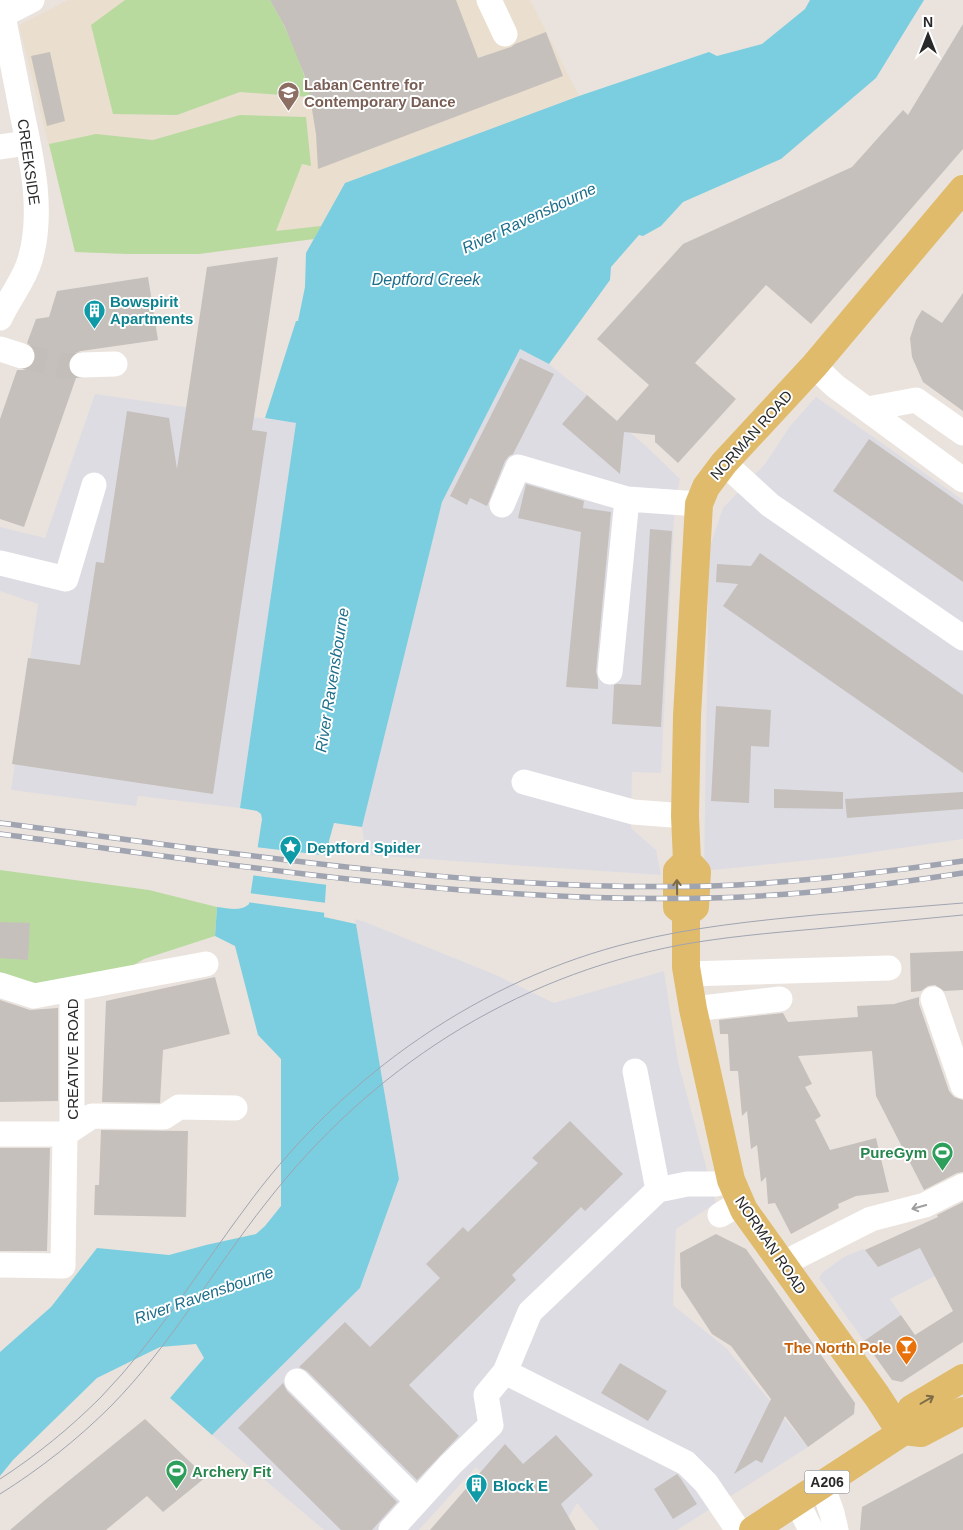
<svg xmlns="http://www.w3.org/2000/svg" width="963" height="1530" font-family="Arial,sans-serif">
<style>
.industrial{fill:#dedce3}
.education{fill:#eadece}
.green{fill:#b8da9f}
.water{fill:#7bcee0}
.pier{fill:#eae3dd}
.building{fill:#c5c0bc}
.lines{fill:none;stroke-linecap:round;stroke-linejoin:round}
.minor-tunnel{stroke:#c3beb9;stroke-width:25;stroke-dasharray:25 12;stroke-linecap:butt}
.minor{stroke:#fff;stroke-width:25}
.major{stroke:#e0bb6b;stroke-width:28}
.tram{stroke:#a0a4b1;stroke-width:1}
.rail-casing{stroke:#a0a4b1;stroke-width:5.5}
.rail{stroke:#fff;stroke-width:4;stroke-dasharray:11;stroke-linecap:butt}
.oneway{stroke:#7b6b47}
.oneway2{stroke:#9f9f9f}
.labels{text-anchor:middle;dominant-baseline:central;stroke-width:4;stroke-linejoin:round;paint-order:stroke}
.shield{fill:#fff;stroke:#696969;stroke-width:1}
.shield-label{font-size:14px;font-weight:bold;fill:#292929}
.education-label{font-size:15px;font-weight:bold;fill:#785e54;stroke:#fff;text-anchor:start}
.street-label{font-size:15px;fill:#292929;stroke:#fff}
.culture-label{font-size:15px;font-weight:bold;fill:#0d838f;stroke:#fff;text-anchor:start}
.leisure-label{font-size:15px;font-weight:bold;fill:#27864d;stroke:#fff;text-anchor:end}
.food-label{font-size:15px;font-weight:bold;fill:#c56008;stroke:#fff;text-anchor:end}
.water-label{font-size:16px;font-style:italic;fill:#1c6e8a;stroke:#fff}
</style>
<rect width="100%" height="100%" fill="#eae3dd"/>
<path class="industrial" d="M520,349l29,15 38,31 61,53 32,31 -5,23 -14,271 -29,-1 -1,56 25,22 5,25 -295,-20 -4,-28 80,-325z
M95,394l201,29 -56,385 -102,-12 -2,10 -125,-16 27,-186 -38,-13v-64l45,11z
M816,397l147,103v339l-123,18 -136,14 5,-322 14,-41 42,-44 25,-38z
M355,919l10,3 131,53 58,28 110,-32 14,91 38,141 -40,26 -3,76 54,44 81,98 -131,83h-78l-22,-27 -15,25 -26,2 -60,-63 -57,63h-95l-112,-95 148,-147 39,-109z
M920,1248l15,28 -45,23 11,16 -37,26 -45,-63 4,-6 21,-15 19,-8 2,1 13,17z"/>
<path class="education" d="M68,0h462l49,96 -234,87 -31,56 -115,15h-71l-53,-2 -56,-227z"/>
<path class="green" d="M125,0h145c18,30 32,63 40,97l-70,-5 -63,23 -64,-1 -22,-89z
M240,115l66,2 5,49 -9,-2 -26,67 45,-5 -7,13 -115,15h-71l-53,-2 -26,-108 47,-10 57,6z
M0,870l149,20 68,17 -2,29 -71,23 -22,13 -88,14 -34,-14z"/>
<path class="water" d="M810,0h114l-48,78 -95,81 -98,43 -22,24 -18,10 -4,-1 -28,32 -1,13 -61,84 -29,-15 -78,153 -80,325 -28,-4 -5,18 -5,76 32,7 43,255 -39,109 -148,147 -42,-37 34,-40 -8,-14 -36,3 -63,31 -84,82 -13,16v-124l51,-45 46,-59 72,7 37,-10 50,-11 9,-8 16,-20v-147l-23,-24 -23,-89 -20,-10 2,-29c11,1 24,5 32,-3l13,-85 -1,-5 -4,-3 -17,-3 56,-385 -31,-5 31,-97h2l7,-34 1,-34 39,-70 234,-87 130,-44 8,4 45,-12 43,-35z"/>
<path class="pier" d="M255,847l76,9 -3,29 -77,-10z
M249,893l78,10 -1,10 -79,-11z"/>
<path class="building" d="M270,0h186l22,58 33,-11 4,-3 31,-12 17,44 -245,93 -2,-35 -6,-37 -6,-23 -19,-47z
M963,24v125l-152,175 -45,-39 -71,78 41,36 -58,64 -23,-21v-7l-31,-3 -4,42 -58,-50 25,-29 30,26 32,-36 -52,-46 86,-95 169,-77 51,-57 5,5z
M50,52l15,69 -18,5 -16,-70z
M278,257l-26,173 15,2 -54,362 -201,-30 16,-106 52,7 16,-103 8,1 23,-152 42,7 8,51 30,-202z
M148,277l10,63 -77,11 -6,2 -5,5 -2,7 2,7 6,6 -52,149 -24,-8v-100l17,-49h9l5,-3 4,-6 1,-9 -3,-5 -6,-4 9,-24 13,-2 8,-26z
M963,293v118l-40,-29 -11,-25 -2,-19 6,-18 6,-10 20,13z
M520,358l34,16 -41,80 -4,2 -4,5 -18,45 -17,-8 -3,7 -17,-9z
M869,439l94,66v77l-130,-91z
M526,484l58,17 -1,7 28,4 -15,159 2,9v9l-32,-2 15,-155 -63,-14z
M650,529l22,2 -11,196 -49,-3 2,-39 3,-1 24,1z
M760,553l203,142v78l-240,-167 15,-22 -22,-2 1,-18 34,2z
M716,706l55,4 -2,37 -18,-1 -2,57 -38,-2z
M774,789l69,3v17l-69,-1z
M963,792v17l-116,9 -2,-19z
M0,922l30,1 -2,37 -28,-2z
M963,951v39l-19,1 -9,-6 -7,1 -7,5 -10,1 -1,-39z
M215,977l15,57 -67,16 -3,53 -58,-1 4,-101z
M919,997v7l30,87 5,6 9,3v72l-6,1 -33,17 -48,-94 -4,-45 -74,5 14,28 -7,3 16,29 -6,4 15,30 46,-12 13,54 -33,4 -18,8 1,4 -48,26 -16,-31 -7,1 -2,-27 -5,5 -4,-37 -6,4 -4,-38 -5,5 -4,-45h-8l-2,-37h-8l-1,-14 64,-7 5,9 70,-5 -1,-11 37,-2z
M0,1000l30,10 28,-2v93l-58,1z
M570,1121l53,53 -38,37 -4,-4 -69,68 4,5 -107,105 50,51 -42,44 -110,-109 -8,-4 46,-45 25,25 70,-69 -14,-14 37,-37 5,5 70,-69 -6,-5z
M101,1130l87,1 -2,86 -92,-2 1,-30h4z
M0,1148h50l-3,103h-47z
M963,1202v140l-61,40 -10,-2 -28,-39 37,-26 14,20 38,-24 -33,-63 -42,19 -13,-17 73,-33 -1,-2z
M716,1234l30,15 109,154 -1,11 -46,33 -23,-31 -23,47 -6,-3 -22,14 37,-75 -40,-53 -19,-12 -31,-47 -1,-34z
M620,1363l47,28 -19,30 -47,-28z
M283,1383l4,8 110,111 -25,28h-31l-103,-102z
M145,1419l61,58 -43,35 -16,-16 -41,34h-96l35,-30z
M556,1435l37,40 -32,29 15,26h-146l75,-86 18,20z
M963,1453v77h-103l2,-23z
M677,1474l4,5 16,25 -24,15 -19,-30z"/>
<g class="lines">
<path class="minor-tunnel" d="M22,356l42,10 18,-1"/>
<path class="minor" d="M489,0l16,34
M3,15l29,-15
M0,147l28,-4
M0,318c9,-20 24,-37 30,-58 14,-48 2,-100 -8,-147 -7,-38 -15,-75 -22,-113
M0,349l22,7
M82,365l33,-1
M814,366l21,20 128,94
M868,409l48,-9 47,33
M724,463l46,42 193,133
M502,505l16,-38 109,32
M0,563l66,16 28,-94
M610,672l17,-173 72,5
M524,782l109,30 52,4
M687,974l202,-6
M0,985l34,11 172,-32
M933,999l30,87
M693,1009l87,-10
M635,1071l23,119
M72,1129v-140
M0,1134h65l27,-18 72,1 15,-10 56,1
M720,1215l20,-12
M0,1265l63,1 2,-132
M783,1266l13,-9 75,-38 54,-14 38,-19
M505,1372l181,91 20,20 32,47
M297,1381l120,120
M822,1485l10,28 4,17
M797,1502l14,28
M391,1530l59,-65 41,-40 -5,-30 19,-23 25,-60 128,-122 29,-6h29l15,-4"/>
<path class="major" d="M687,861l-10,10v36l9,6v54l7,42 38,171 13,30 133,186 24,37
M686,913l9,-6 2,-35 -10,-11 -2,-45 2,-100 12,-212 7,-17 18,-24 90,-97 149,-177
M903,1431l18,2 42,-22
M753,1530l148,-97 2,-2 8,-22 52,-31"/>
<path class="tram" d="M0,1479c37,-24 70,-51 101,-82 58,-60 101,-132 151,-198 94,-125 229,-220 381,-257 60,-15 121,-21 182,-27 49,-4 99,-8 148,-12
M0,1494c40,-25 78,-55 111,-88 60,-61 102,-136 155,-203 104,-134 246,-226 414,-258 44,-8 90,-12 135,-16 49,-5 99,-9 148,-14"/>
<defs>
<path id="rail" d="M0,823c236,30 473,69 711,63 85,-3 168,-13 252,-25
M0,834c236,31 473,70 711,64 85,-2 169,-12 252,-25"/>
</defs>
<use href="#rail" class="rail-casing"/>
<use href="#rail" class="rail"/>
</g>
<defs><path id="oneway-shaft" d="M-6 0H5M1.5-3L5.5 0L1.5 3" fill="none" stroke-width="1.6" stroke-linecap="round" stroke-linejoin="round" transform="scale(1.25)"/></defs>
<g class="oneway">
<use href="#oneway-shaft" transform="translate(677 887) rotate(-91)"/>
<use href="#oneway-shaft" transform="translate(927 1400) rotate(-30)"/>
</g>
<use class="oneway2" href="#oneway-shaft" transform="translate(919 1207) rotate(164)"/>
<defs>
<symbol id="university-pin" viewBox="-11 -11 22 30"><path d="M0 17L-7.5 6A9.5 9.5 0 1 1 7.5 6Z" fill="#8d6e63" stroke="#fff"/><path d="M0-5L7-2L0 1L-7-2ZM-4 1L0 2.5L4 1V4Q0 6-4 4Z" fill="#fff"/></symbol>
<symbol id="building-pin" viewBox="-11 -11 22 30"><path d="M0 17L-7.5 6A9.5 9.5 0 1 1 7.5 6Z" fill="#0f9aa8" stroke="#fff"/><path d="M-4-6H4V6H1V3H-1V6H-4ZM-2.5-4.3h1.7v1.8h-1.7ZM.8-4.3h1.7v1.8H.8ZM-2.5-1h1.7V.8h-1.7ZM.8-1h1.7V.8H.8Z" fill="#fff"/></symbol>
<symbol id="sight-pin" viewBox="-11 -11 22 30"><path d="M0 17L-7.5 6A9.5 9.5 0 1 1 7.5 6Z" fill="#0f9aa8" stroke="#fff"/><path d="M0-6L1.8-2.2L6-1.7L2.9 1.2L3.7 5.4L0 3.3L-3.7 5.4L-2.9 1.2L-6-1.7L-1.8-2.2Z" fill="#fff"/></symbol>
<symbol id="stadium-pin" viewBox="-11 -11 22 30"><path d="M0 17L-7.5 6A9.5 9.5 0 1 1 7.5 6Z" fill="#2e9e5b" stroke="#fff"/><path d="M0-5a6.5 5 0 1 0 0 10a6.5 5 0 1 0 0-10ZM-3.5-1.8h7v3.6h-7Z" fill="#fff"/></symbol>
<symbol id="bar-pin" viewBox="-11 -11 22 30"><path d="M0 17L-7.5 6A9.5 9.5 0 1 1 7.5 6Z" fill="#e8710a" stroke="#fff"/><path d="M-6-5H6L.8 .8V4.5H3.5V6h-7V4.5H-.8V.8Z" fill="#fff"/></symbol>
</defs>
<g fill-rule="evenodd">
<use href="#university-pin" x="276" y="80" width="25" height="34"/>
<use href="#building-pin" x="82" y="298" width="25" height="34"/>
<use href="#sight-pin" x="278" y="834" width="25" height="34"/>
<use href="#stadium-pin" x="930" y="1140" width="25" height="34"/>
<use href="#bar-pin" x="894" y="1334" width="25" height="34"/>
<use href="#stadium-pin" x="164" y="1458" width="25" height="34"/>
<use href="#building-pin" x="464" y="1472" width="25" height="34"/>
</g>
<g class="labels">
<rect class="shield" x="804.5" y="1470.5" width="45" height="23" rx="4"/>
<g class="shield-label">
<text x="827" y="1482">A206</text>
</g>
<g class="education-label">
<text x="304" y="84">Laban Centre for<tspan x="304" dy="17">Contemporary Dance</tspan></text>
</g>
<g class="street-label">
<text transform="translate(29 162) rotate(82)">CREEKSIDE</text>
<text transform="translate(751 435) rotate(-48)">NORMAN ROAD</text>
<text transform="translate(72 1059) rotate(-90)">CREATIVE ROAD</text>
<text transform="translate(771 1245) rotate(56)">NORMAN ROAD</text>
</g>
<g class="culture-label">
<text x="110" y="301">Bowspirit<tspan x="110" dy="17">Apartments</tspan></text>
<text x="307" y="847">Deptford Spider</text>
<text x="493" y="1485">Block E</text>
</g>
<g class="leisure-label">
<text x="927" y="1152">PureGym</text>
<text x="192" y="1471" text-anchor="start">Archery Fit</text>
</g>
<g class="food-label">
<text x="891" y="1347">The North Pole</text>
</g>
<g class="water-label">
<text transform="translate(529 218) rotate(-25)">River Ravensbourne</text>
<text x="426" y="279">Deptford Creek</text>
<text transform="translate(332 680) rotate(-81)">River Ravensbourne</text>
<text transform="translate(204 1295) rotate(-19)">River Ravensbourne</text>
</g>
</g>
<g transform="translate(928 35)" stroke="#ffffff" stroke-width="4" paint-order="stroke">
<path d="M0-4L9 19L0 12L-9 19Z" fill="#292929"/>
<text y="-8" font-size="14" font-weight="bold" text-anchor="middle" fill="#292929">N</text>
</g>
</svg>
